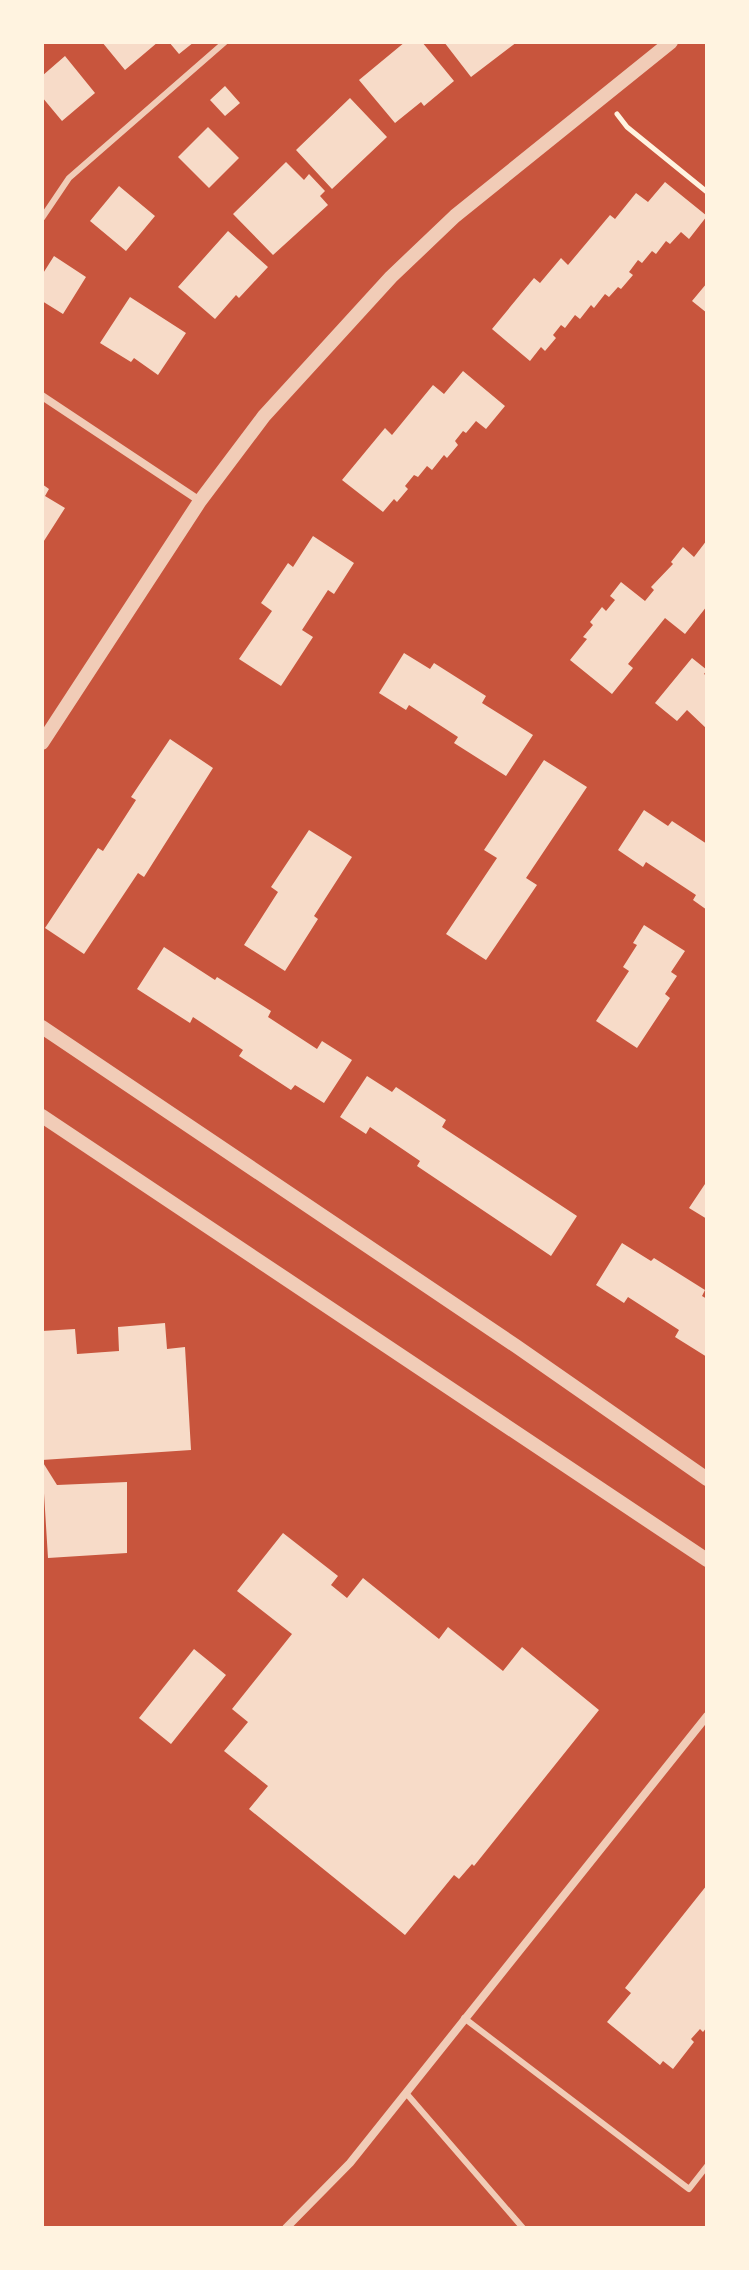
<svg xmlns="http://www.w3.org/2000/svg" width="749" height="2270" font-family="Overpass,sans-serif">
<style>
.building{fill:#f7dbc8}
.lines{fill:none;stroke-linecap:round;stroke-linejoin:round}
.path{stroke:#fff3e0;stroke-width:5}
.service{stroke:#f1ccb7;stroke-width:6}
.minor{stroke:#f1ccb7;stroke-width:8}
.tertiary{stroke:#f1ccb7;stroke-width:14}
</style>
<rect width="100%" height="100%" fill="#c8553d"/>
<path class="building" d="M102,42h56l-33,28z
M169,42h25l-15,12z
M405,42h17l32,39 -30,25 -3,-4 -26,21 -36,-43z
M444,42h73l-46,35z
M65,56l30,37 -33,28 -20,-24v-21z
M225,86l15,17 -15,13 -15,-16z
M350,98l37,39 -55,52 -36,-39z
M208,127l31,31 -30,30 -31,-31z
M286,162l18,18 5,-6 16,17 -5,5 8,9 -55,50 -40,-41z
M665,182l42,34 -18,23 -8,-7 -11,12 -4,-3 -10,13 -4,-3 -10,12 -4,-3 -9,12 4,3 -12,14 -3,-2 -9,10 -4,-3 -11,14 -3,-3 -11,14 -5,-4 -10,13 -4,-3 -8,10 3,3 -11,13 -4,-4 -11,14 -38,-32 42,-51 6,5 21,-25 7,7 42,-50 5,4 21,-26 12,9z
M119,186l36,30 -29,35 -36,-30z
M228,231l40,36 -29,31 -3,-3 -21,24 -37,-32z
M54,256l32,21 -23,37 -21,-13v-26z
M707,283v30l-15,-12z
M130,297l56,36 -28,42 -24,-17 -3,4 -31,-19z
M463,371l42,35 -19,23 -10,-8 -10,12 -3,-2 -8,10 3,4 -11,13 -3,-3 -12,15 -5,-4 -9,11 -4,-2 -9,11 3,3 -11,13 -3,-3 -11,13 -41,-32 43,-52 7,7 41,-50 11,9z
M42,484l7,5 -4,7 20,12 -23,36z
M313,536l41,27 -20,31 -6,-4 -26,40 11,7 -32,49 -42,-27 33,-48 -11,-8 27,-40 5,4z
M707,540v66l-22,28 -20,-16 -37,46 5,4 -21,26 -42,-34 17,-21 -4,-2 10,-12 -3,-3 12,-15 4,4 9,-11 -5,-4 11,-14 24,19 9,-11 -3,-3 22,-23 -2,-2 12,-15 11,10z
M404,653l26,16 4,-6 52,33 -4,7 51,32 -27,41 -52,-33 4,-6 -49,-32 -3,5 -27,-17z
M692,658l15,12 -3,4 3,2v53l-20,-19 -10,11 -22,-18z
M170,739l43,29 -69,109 -6,-4 -54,81 -39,-26 53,-80 5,3 33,-51 -5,-3z
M544,760l43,27 -61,91 11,7 -51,75 -40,-26 51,-76 -13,-8z
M644,810l24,16 4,-5 35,23v66l-14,-10 3,-5 -50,-33 -3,5 -25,-17z
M309,830l43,27 -38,59 4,3 -33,52 -41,-26 34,-53 -7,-5z
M644,925l41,26 -14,21 6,4 -12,18 5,4 -33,50 -41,-27 33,-50 -6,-4 14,-22 -4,-2z
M164,947l51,33 2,-3 54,34 -3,6 49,32 5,-8 30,19 -28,43 -29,-18 -4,5 -52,-34 4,-6 -50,-33 -3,6 -53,-34z
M367,1076l25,16 4,-5 50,33 -4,7 135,89 -26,40 -134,-90 3,-5 -50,-34 -4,7 -26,-17z
M707,1181v38l-18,-11z
M622,1243l29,18 3,-3 51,32 -3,6 5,3v58l-32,-20 4,-7 -51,-33 -4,6 -28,-18z
M165,1323l2,26 18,-2 6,103 -149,10v-129l33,-2 2,25 42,-3 -1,-24z
M42,1461l15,24 70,-3v71l-79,5z
M283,1533l55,43 -7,9 16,13 16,-20 76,61 9,-12 55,44 19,-24 77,63 -125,156 -2,-2 -13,15 -5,-4 -49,60 -156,-126 19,-23 -44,-35 24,-29 -16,-13 60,-75 -55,-43z
M194,1649l32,26 -55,69 -32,-26z
M707,1885v142l-4,5 -3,-3 -9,10 3,3 -21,27 -10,-8 -3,4 -53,-43 24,-29 -6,-5z"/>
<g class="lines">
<path class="path" d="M617,114l10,13 80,65"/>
<path class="service" d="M42,218l27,-40 156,-136
M464,2018l225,171 18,-23
M406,2093l117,135"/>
<path class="minor" d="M42,396l158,105
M286,2228l64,-65 357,-447"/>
<path class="tertiary" d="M42,743l158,-242 64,-85 127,-139 64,-61 216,-174
M42,1027l474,319 191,133
M42,1116l665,444"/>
</g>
<rect width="749" height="2270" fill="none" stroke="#fff3e0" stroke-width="88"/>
</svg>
